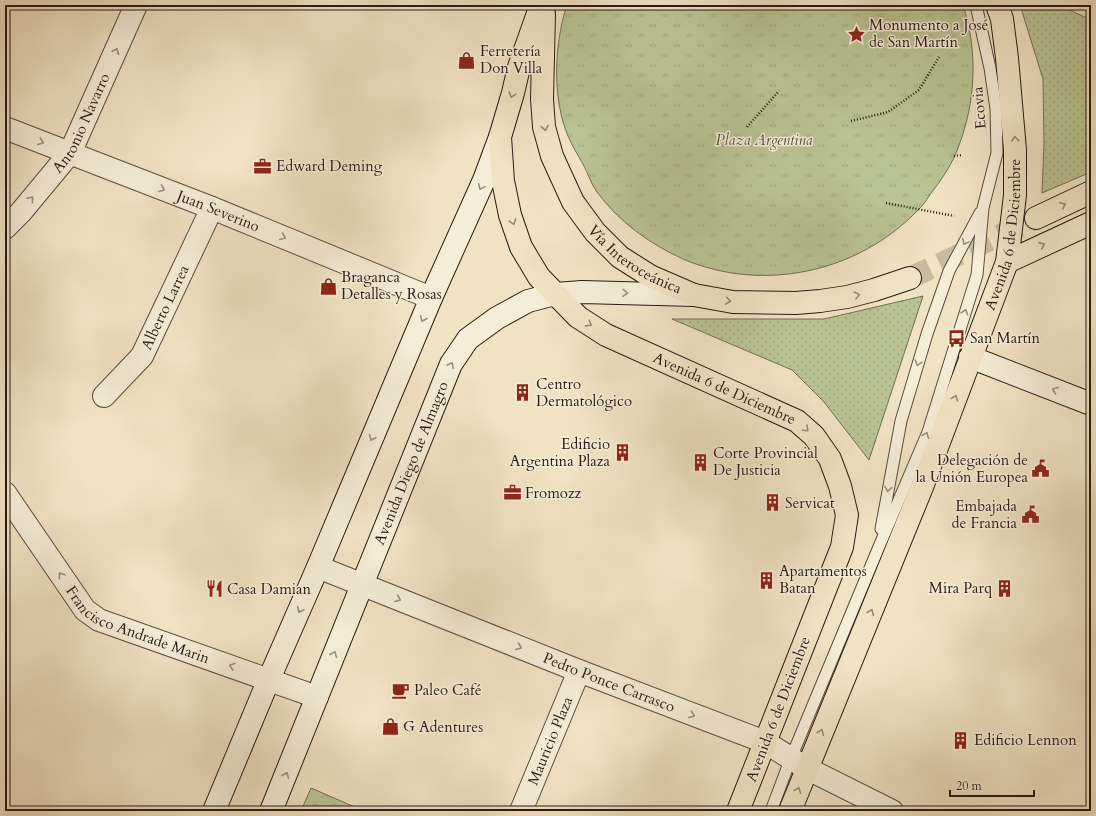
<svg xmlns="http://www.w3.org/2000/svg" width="1096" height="816" font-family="Cardo,serif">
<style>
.grass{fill:url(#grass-dots);stroke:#726e54}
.forest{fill:url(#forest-crowns);stroke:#726e54}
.park{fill:url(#park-tufts);stroke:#726e54}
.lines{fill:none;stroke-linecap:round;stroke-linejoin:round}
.primary-tunnel{stroke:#c8bba0;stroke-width:22;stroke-dasharray:22 11;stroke-linecap:butt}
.service-casing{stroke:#5b4c40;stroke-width:13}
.minor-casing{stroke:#5b4c40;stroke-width:24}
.secondary-casing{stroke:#291a14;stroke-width:24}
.primary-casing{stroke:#291a14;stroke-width:24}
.path{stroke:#291a14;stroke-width:2.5;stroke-dasharray:1 2;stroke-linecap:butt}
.service{stroke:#f5edd8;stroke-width:11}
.minor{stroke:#f5edd8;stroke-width:22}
.secondary{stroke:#f5edd8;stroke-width:22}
.primary{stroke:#f0e3c3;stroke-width:22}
.oneway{stroke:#998e80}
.oneway2{stroke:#968974}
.labels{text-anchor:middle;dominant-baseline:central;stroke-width:3;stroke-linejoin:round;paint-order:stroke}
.poi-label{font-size:15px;fill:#291a14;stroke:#f5edd8;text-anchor:start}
.street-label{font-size:15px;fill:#291a14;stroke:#f5edd8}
.park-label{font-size:15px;font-style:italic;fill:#544d3a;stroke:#f5edd8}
</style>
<defs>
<pattern id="grass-dots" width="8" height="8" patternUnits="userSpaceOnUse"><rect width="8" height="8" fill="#bac393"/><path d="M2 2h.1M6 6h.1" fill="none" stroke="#a0a77e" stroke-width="1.8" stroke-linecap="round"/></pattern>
<pattern id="forest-crowns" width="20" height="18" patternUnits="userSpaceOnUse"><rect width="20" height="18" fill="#bac393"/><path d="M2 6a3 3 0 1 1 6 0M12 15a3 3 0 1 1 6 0" fill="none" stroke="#a0a77e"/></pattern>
<pattern id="park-tufts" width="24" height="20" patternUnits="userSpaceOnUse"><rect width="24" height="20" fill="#bac393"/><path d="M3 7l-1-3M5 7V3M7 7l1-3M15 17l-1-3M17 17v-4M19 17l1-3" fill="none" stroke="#a0a77e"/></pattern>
</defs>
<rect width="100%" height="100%" fill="#f0e3c3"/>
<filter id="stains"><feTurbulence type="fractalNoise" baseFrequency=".005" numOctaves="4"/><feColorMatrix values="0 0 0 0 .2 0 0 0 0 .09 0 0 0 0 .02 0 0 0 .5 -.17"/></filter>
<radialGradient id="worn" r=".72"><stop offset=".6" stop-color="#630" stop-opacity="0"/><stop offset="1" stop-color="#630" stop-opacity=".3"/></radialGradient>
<path class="grass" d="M1020,5h39l32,15v152l-49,21 2,-49 -1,-65z
M923,296l-54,164 -45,-58 -32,-32 -120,-51h152z"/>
<path class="forest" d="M311,788l53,23h-63z"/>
<path class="park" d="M567,5h396c15,46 13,97 -5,143 -5,14 -14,28 -23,40 -6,7 -10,16 -17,22 -60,63 -156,83 -235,49 -33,-15 -64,-37 -86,-67 -6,-8 -9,-19 -14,-28 -5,-9 -11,-18 -15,-28 -16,-38 -14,-92 -1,-131z"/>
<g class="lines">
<path class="primary-tunnel" d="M910,278l126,-60"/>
<defs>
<path id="service" d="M881,529l20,-108 26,-87 22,-63 31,-58
M771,811l20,-53 87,-209 50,-117 49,-157 6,-67 14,-55 -1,-44 -6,-41 -14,-63"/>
<g id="minor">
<path id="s1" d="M5,128l207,80 219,90"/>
<path id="s2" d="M5,228l16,-16 49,-59 66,-148"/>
<path id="s3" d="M104,396l38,-40 70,-148"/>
<path id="s4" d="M5,493l80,117 14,10 218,77"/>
<path id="s5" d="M318,567l261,104 186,71 41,26 86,43"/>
<path id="s6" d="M521,811l58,-140"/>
</g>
<g id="secondary">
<path d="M970,357l121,47"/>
<path d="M214,811l55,-132 49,-112 113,-269 53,-118 16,-43"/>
<path id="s7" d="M271,811l180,-447 17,-25 29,-21 31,-17 27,-7 27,-2 112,3"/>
</g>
<g id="primary">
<path id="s8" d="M541,5l-22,62 -6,26 -13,44 3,44 7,34 11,32 18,30 39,40 28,18 191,86 17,15 16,23 10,27 7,29 -5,32 -104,264"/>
<path id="s9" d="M544,14l-2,85 2,28 8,29 21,46 22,30 25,25 30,19 44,19 39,7 63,1 24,-2 27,-4 27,-7 36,-12"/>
<path d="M1036,218l55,-26"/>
<path d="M1007,262l84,-39"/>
<path id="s10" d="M790,811l132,-324 85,-225 8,-67v-45l-8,-92 -5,-39 -5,-14"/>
</g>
</defs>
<use href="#service" class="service-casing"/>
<use href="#minor" class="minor-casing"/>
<use href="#secondary" class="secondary-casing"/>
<use href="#primary" class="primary-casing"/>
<path class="path" d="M851,121l37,-9 31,-22 20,-33
M747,127l32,-36
M954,156l8,-1
M886,203l68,13"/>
<use href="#service" class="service"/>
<use href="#minor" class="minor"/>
<use href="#secondary" class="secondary"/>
<use href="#primary" class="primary"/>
</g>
<defs><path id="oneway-chevron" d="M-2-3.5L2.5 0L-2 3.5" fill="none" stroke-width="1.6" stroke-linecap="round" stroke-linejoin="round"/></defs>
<g class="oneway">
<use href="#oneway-chevron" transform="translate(116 51) rotate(-66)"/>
<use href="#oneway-chevron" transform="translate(41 142) rotate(20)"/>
<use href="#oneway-chevron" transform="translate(481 187) rotate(114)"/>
<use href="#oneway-chevron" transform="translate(162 189) rotate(21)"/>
<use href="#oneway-chevron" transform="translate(31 199) rotate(-50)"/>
<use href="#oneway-chevron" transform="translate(283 237) rotate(22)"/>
<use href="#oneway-chevron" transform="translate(965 242) rotate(118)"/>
<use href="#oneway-chevron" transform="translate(625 293) rotate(3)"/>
<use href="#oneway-chevron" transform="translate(965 312) rotate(-72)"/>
<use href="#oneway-chevron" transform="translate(423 319) rotate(113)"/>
<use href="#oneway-chevron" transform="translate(918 363) rotate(107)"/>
<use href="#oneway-chevron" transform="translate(451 365) rotate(-63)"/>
<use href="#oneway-chevron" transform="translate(1055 390) rotate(-159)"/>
<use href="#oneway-chevron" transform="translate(926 435) rotate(-68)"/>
<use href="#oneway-chevron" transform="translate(372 438) rotate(113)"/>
<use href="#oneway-chevron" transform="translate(888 489) rotate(100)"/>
<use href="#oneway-chevron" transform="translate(61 575) rotate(-124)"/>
<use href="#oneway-chevron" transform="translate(398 599) rotate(22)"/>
<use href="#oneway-chevron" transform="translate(300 610) rotate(114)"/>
<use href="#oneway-chevron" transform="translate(519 647) rotate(22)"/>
<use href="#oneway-chevron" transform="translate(334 654) rotate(-68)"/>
<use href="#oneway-chevron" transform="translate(232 666) rotate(-161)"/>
<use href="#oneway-chevron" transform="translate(692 715) rotate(21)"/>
<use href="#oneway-chevron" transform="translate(286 775) rotate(-68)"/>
</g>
<g class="oneway2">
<use href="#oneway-chevron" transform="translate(512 95) rotate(106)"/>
<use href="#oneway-chevron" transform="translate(545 128) rotate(80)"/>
<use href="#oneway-chevron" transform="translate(1015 139) rotate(-93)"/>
<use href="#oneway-chevron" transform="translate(1063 205) rotate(-25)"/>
<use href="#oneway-chevron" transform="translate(513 222) rotate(72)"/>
<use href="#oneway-chevron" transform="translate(1042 245) rotate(-24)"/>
<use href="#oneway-chevron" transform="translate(857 295) rotate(-14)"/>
<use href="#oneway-chevron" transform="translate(728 301) rotate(9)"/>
<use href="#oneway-chevron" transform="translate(589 324) rotate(32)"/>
<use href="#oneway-chevron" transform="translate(955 398) rotate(-69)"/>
<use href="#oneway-chevron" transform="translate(806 429) rotate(43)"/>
<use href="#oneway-chevron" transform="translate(871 612) rotate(-68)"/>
<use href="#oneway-chevron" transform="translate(821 732) rotate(-68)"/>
<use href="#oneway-chevron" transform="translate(798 790) rotate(-69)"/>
</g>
<defs>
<symbol id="sight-bare" viewBox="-9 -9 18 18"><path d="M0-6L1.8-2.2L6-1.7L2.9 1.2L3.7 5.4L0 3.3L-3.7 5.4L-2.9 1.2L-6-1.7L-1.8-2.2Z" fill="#8f2418" stroke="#f5edd8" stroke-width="2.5" paint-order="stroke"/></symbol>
<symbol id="shop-bare" viewBox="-9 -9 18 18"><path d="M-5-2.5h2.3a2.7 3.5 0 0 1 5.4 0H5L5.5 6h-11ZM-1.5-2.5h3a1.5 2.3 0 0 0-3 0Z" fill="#8f2418" stroke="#f5edd8" stroke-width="2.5" paint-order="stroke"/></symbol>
<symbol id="office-bare" viewBox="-9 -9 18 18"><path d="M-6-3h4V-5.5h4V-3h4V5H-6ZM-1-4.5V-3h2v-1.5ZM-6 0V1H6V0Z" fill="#8f2418" stroke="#f5edd8" stroke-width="2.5" paint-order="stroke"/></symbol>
<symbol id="bus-bare" viewBox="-9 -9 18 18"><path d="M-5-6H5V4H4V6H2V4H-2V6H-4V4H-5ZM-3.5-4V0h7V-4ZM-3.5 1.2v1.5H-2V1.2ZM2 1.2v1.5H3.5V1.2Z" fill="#8f2418" stroke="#f5edd8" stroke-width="2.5" paint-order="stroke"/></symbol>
<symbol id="building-bare" viewBox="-9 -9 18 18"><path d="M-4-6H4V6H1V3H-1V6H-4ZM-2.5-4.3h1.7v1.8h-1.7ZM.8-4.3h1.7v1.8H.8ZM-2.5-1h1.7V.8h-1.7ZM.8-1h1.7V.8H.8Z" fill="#8f2418" stroke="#f5edd8" stroke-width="2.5" paint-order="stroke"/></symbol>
<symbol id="civic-bare" viewBox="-9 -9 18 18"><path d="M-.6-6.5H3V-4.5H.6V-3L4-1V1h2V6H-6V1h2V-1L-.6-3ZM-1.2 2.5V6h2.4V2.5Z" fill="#8f2418" stroke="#f5edd8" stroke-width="2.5" paint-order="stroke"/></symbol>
<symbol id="restaurant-bare" viewBox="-9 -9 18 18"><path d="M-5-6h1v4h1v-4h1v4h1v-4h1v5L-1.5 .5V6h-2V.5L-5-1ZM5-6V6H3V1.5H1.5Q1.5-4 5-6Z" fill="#8f2418" stroke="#f5edd8" stroke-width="2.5" paint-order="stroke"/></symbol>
<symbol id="cafe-bare" viewBox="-9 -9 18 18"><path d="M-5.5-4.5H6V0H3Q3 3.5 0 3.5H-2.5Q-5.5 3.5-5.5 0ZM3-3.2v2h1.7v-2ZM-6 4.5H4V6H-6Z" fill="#8f2418" stroke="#f5edd8" stroke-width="2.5" paint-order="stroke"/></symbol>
</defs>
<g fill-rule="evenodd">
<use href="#sight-bare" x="844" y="22" width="25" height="25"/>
<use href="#shop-bare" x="454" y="48" width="25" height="25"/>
<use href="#office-bare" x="250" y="154" width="25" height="25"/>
<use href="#shop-bare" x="316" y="274" width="25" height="25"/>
<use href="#bus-bare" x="944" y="326" width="25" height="25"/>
<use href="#building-bare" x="510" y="380" width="25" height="25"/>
<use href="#building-bare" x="610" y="440" width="25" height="25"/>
<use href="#building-bare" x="688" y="450" width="25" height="25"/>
<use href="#civic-bare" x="1028" y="456" width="25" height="25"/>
<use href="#office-bare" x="500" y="480" width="25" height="25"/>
<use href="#building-bare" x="760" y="490" width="25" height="25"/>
<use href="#civic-bare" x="1018" y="502" width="25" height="25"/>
<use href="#building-bare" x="754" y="568" width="25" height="25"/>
<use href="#building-bare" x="992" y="576" width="25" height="25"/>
<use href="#restaurant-bare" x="202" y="576" width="25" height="25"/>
<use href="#cafe-bare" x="388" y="678" width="25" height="25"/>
<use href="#shop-bare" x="378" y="714" width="25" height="25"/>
<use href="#building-bare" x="948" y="728" width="25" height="25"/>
</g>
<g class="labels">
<g class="poi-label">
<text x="869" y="25">Monumento a José<tspan x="869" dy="17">de San Martín</tspan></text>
<text x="480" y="51">Ferretería<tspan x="480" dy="17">Don Villa</tspan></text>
<text x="276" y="166">Edward Deming</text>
<text x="341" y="277">Braganca<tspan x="341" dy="17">Detalles y Rosas</tspan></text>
<text x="970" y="338">San Martín</text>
<text x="536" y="384">Centro<tspan x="536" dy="17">Dermatológico</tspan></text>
<text x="610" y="444" text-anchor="end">Edificio<tspan x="610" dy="17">Argentina Plaza</tspan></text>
<text x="713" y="453">Corte Provincial<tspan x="713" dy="17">De Justicia</tspan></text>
<text x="1028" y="460" text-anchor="end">Delegación de<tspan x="1028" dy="17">la Unión Europea</tspan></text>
<text x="525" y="493">Fromozz</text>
<text x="785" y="503">Servicat</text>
<text x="1017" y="506" text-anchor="end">Embajada<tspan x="1017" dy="17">de Francia</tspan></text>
<text x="779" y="571">Apartamentos<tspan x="779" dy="17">Batan</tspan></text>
<text x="992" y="588" text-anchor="end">Mira Parq</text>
<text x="227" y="589">Casa Damian</text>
<text x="414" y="690">Paleo Café</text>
<text x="403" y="727">G Adentures</text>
<text x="974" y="740">Edificio Lennon</text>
</g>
<g class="street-label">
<text transform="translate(979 108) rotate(-95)">Ecovia</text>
<text stroke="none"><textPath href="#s2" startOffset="131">Antonio Navarro</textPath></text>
<text stroke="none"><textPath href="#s1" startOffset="229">Juan Severino</textPath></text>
<text stroke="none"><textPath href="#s10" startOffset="617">Avenida 6 de Diciembre</textPath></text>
<text stroke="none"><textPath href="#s9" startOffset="280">Vía Interoceánica</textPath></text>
<text stroke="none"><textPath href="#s3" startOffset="109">Alberto Larrea</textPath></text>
<text stroke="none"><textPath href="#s8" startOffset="505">Avenida 6 de Diciembre</textPath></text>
<text stroke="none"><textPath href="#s7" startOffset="375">Avenida Diego de Almagro</textPath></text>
<text stroke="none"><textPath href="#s4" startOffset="195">Francisco Andrade Marin</textPath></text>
<text stroke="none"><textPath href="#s5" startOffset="313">Pedro Ponce Carrasco</textPath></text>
<text transform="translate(778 709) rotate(-69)">Avenida 6 de Diciembre</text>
<text stroke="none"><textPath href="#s6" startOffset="76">Mauricio Plaza</textPath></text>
</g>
<g class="park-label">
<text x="764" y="140">Plaza Argentina</text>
</g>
</g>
<rect width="1096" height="816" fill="none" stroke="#f0e3c3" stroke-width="20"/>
<rect x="6" y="6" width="1084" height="804" fill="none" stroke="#291a14" stroke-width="2"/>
<rect x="10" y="10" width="1076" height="796" fill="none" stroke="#291a14"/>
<path d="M950 790v6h84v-6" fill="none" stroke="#291a14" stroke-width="2"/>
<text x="956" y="790" font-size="12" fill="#291a14" stroke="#f5edd8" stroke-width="3" paint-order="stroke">20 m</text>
<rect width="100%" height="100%" filter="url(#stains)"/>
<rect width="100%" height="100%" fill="url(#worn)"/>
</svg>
